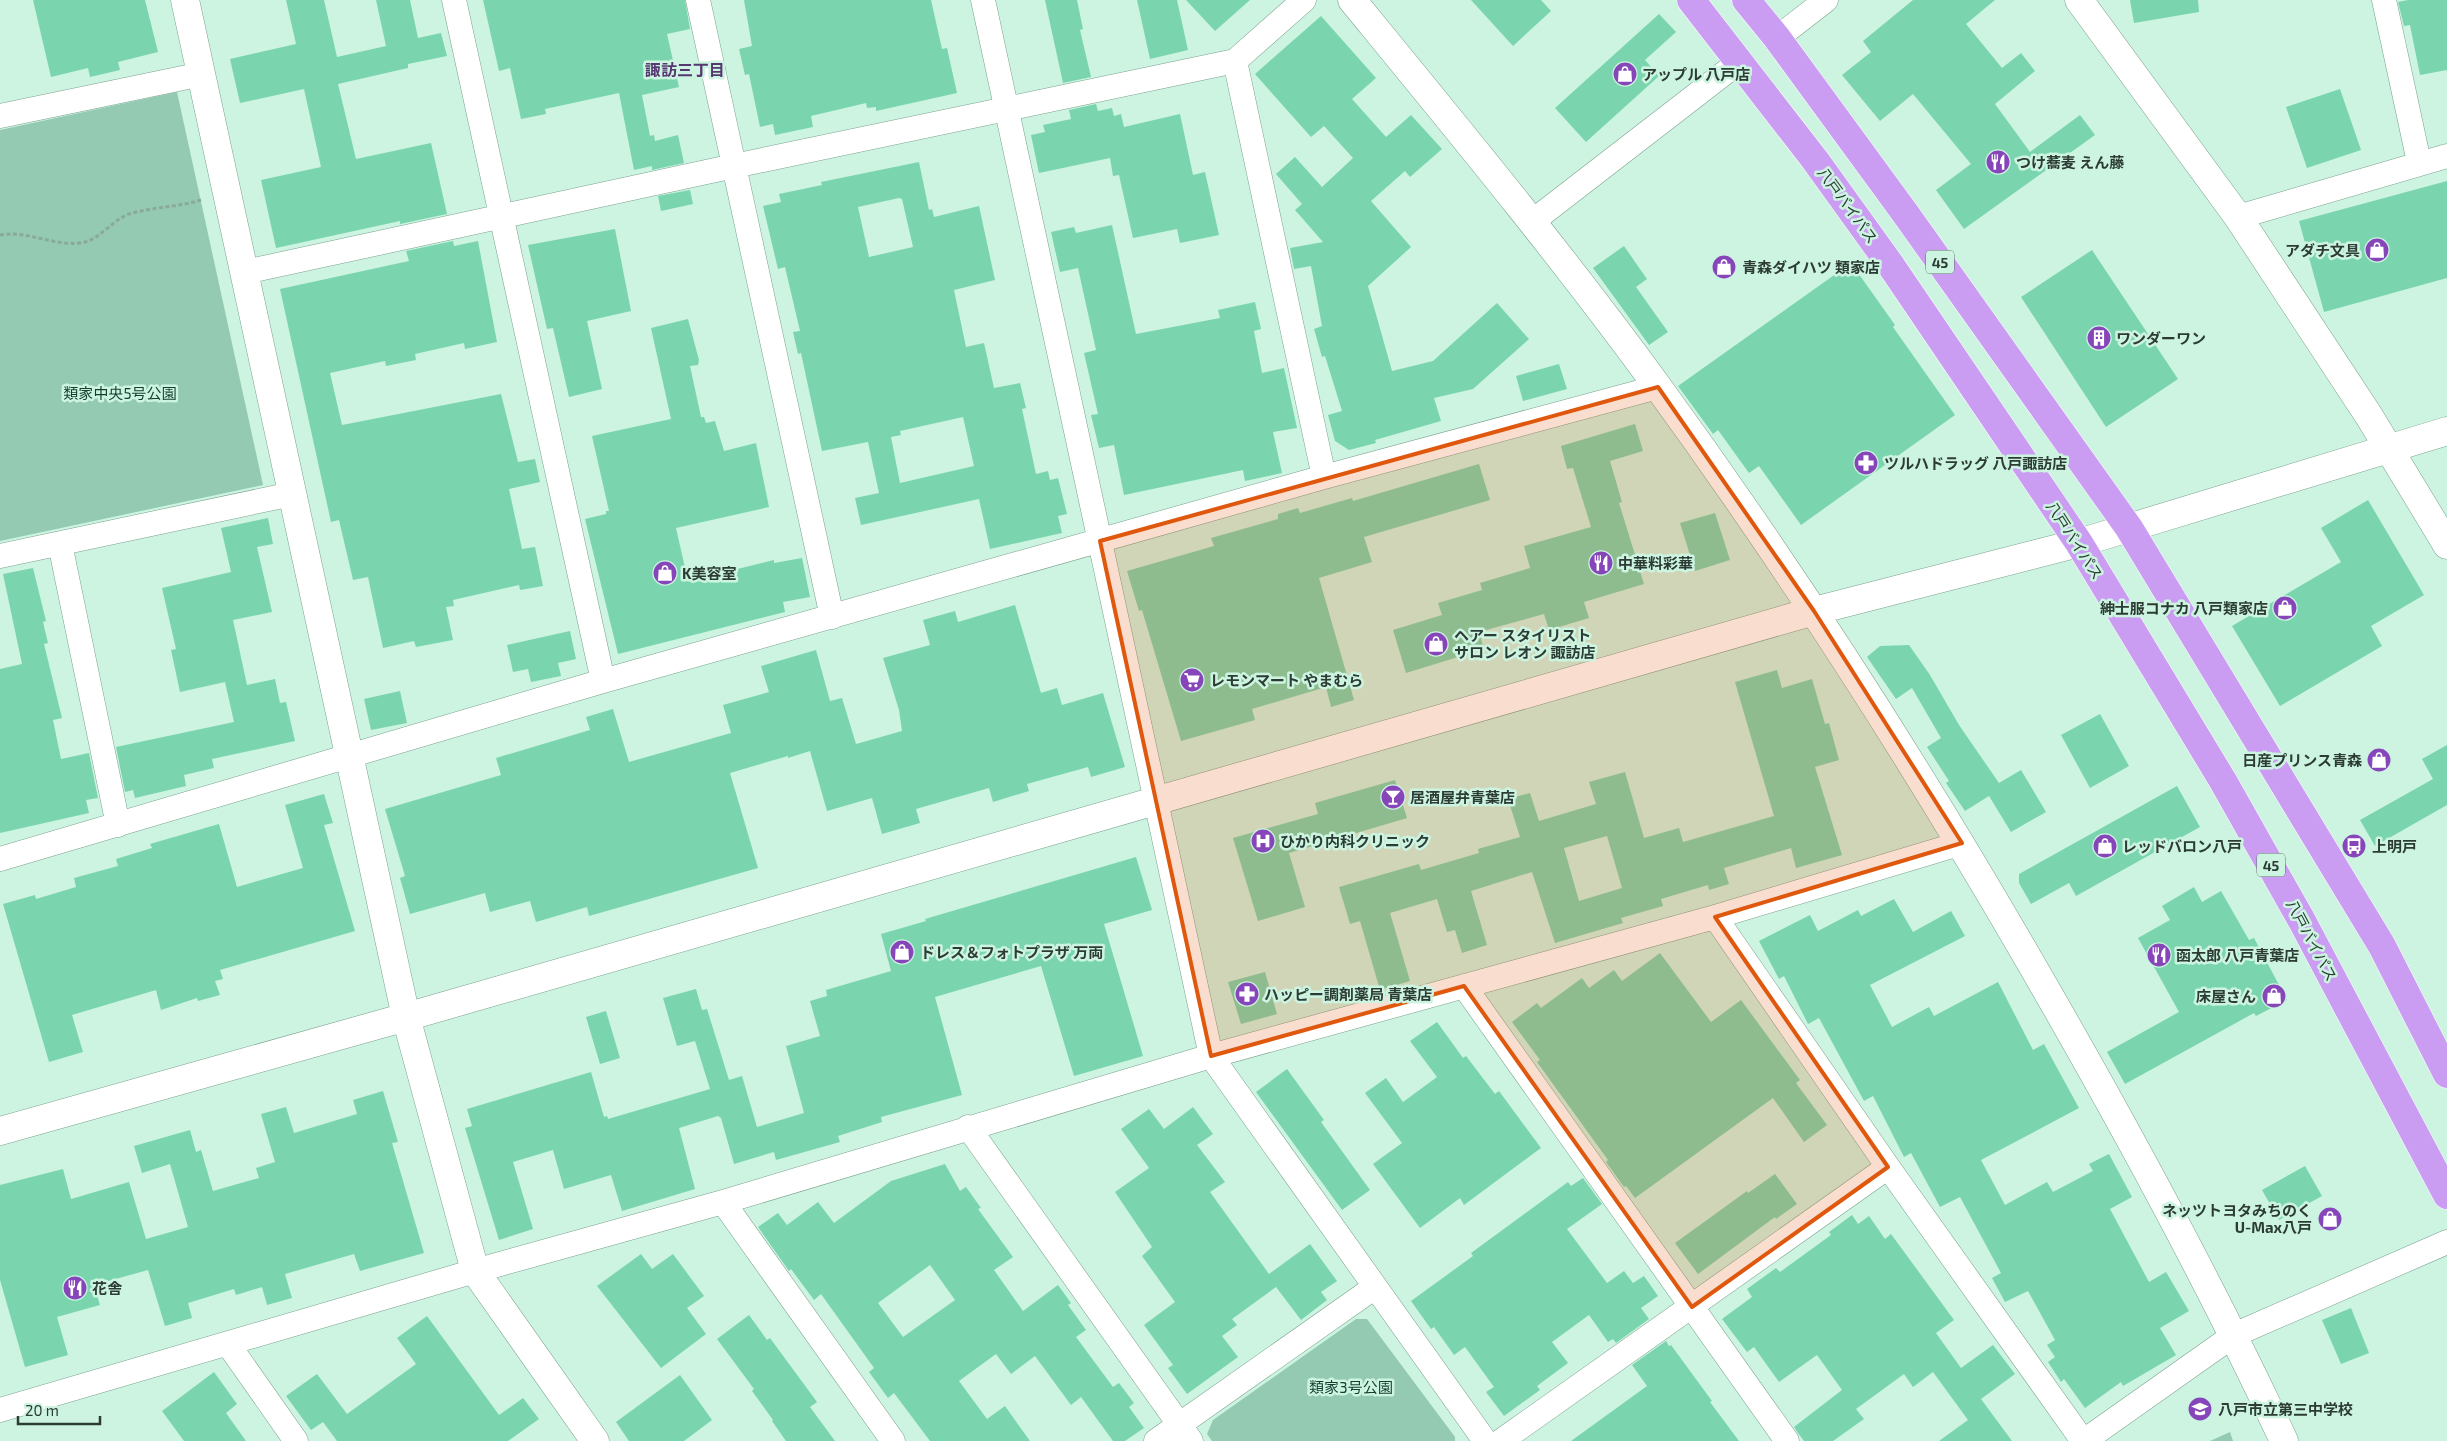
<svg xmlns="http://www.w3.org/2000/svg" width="2447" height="1441" font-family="'Exo 2','Noto Sans JP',sans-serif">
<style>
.green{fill:#93cab1}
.building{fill:#7ad5ae;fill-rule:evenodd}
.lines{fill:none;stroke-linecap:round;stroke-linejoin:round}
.minor-casing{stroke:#7ba18f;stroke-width:25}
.tertiary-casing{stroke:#7ba18f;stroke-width:29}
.trunk-casing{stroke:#fff;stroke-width:29}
.path{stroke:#8ba99b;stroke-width:3;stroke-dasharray:4 2.5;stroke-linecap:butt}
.minor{stroke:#fff;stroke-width:24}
.tertiary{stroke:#fff;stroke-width:28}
.trunk{stroke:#ca9cf2;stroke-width:28}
.marked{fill:#df580e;fill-opacity:0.2;stroke:#df580e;stroke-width:4;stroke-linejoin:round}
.labels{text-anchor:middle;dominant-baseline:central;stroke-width:5;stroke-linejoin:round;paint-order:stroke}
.shield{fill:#ccf4e1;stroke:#5c7369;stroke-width:1}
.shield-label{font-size:14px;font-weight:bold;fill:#2c3c35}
.poi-label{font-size:15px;font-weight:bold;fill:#2c3c35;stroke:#ccf4e1;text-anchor:start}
.street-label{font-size:15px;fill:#2c3c35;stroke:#ccf4e1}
.park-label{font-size:15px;fill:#143d2d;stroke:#ccf4e1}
.neighbourhood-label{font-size:16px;font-weight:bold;fill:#563771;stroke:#ccf4e1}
</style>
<rect width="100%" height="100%" fill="#ccf4e1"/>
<path class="green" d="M177,92l86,393 -263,56v-411z
M1356,1319h11l88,118v4h-243l-5,-7 6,-14z
M2230,1432l3,9h-23z"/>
<path class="building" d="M33,0h112l13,52 -40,10 2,8 -30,7 -2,-9 -37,9z
M286,0h38l13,57 49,-11 -10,-46h34l8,38 23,-5 6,23 -39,8v4l-70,16 18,75 75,-16 16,71 -47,10v-3l-124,27 -15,-68 60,-13 -17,-78 -64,14 -10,-44 66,-15z
M483,0h202l5,29 -23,5 12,53 -37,8 8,41 4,-1 1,6 23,-6 6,28 -32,7v-4l-18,4 -15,-77 -74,16 1,5 -25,5 -11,-51 -11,3z
M744,0h187l11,49 5,-1 10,45 -81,18v-4l-9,1 -1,-5 -55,13 2,11 -38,8 -2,-11 -13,3 -11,-53 -4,1 -6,-26 13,-3z
M1045,0h32l6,29 -3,1 11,47 -28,6z
M1137,0h40l11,50 -38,9z
M1186,0h64l-35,31z
M1471,0h70l10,11 -38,35z
M1913,0h82l-29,24 36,44 19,-15 14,18 -40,33 35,48 50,-37 15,20 -131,94 -28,-39 35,-26 -58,-70 -33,27 -38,-46 29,-23 -8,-11z
M2130,0h68l1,12 -65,11z
M2408,0h39v70l-27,5 -10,-50 -6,1 -6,-24z
M1659,14l17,18 -31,28 14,16 -73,66 -31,-34z
M1321,16l55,62 -24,21 34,38 25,-22 31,34 -32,28 -5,-6 -34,30 40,46 -43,39 24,85 41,-10 64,-58 32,36 -56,50 -39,9 7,23 -66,19 1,3 -27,7 -14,-9 -7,-26 14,-4 -17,-55 -3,1 -8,-28 8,-3 -11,-60 -17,3 -4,-21 33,-6 -28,-32 7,-6 -26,-30 19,-17 27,30 31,-29 -29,-32 -13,11 -56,-63z
M2340,89l21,61 -54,18 -21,-61z
M1096,104l2,7 14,-3 2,8 7,-2 3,13 56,-13 13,61 12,-3 14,63 -39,8 -3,-14 -44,9 -14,-63 -6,1 -3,-18 -71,15 -8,-38 14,-3 -2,-7 28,-6 -2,-9z
M919,162l10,48 3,-1 2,8 45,-11 16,74 -41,10 12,57 18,-4 10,45 26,-5 6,25 -4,1 14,65 12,-3 2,9 8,-2 9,36 -9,2 4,17 -72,16 -11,-50 -118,26 -6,-27 24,-5 -11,-51 -46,9 -21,-98 -3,1 -5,-22 7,-1 -15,-64 -7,2 -15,-63 18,-4 -2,-8 43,-9 -1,-3zM899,198l3,1 11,48 -44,10 -11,-50zM963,417l11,49 -74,17 -9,-46 10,-2 -1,-4z
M2447,181v97l-123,34 -25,-91z
M690,190l3,14 -32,7 -3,-15z
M1112,225l24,109 84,-16 -2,-8 37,-8 6,27 -7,2 8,42 22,-5 13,60 -24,4 9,41 -37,8 -2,-11 -119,25 -10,-50 -15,3 -8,-33 7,-1 -14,-61 12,-3 -18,-82 -18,4 -9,-40 23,-5 2,6z
M615,229l16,82 -44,10 15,68 -33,8 -16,-69 -6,1 -19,-84z
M453,241l1,5 24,-5 19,101 -32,7 -1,-6 -49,11 1,6 -30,6 -1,-5 -55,12 12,52 159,-31 17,68 17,-3 5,23 -31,7 13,60 13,-2 8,39 -23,4 -1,-5 -66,15 1,6 -8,1 7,33 -37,7 -2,-6 -31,7 -15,-71 -15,3 -14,-60 -8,2 -51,-233 129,-28 -3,-10z
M1624,246l23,33 -11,8 32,45 -19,13 -56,-77z
M2092,250l86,129 -72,48 -85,-130z
M1851,263l44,62 -2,2 62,88 -154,110 -42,-59 -10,7 -31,-43 -5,4 -35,-48z
M688,319l11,41 -1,5 -8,1 11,51h3l2,6 9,-2 9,30 32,-8 13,64 -93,21 12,53 86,-21v3l28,-5 8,39 -27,5 2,10 -167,42 -33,-135 21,-5v-3h3l-17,-75 79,-17 -20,-91z
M1559,364l8,25 -44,12 -7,-25z
M1635,424l8,27 -33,10 12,41 -3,1 25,81 -60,18 5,16 -40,12 -5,-16 -65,18 5,17 -78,24 -13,-43 49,-15 -4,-12 44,-13 -2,-7 50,-15 -6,-22 67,-19 -18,-59 -6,1 -6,-23z
M1479,464l11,36 -126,37 8,25 -53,16 35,122 -23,7 -5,-20 -74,22 3,11 -74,21 -39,-131 -3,1 -12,-40 87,-25 -3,-8 67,-19v-5l20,-6 2,5 52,-15 1,3z
M2368,500l56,95 -53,31 11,20 -102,60 -48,-80 109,-64 -20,-34z
M1715,513l15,47 -35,11 -15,-48z
M268,518l5,26 -16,3 15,65 -39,8 14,65 28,-6 5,24 6,-1 9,39 -83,18 2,9 -30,7 2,11 -51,12 -2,-8 -8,2 -9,-45 118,-25 -9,-40 -45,10 -9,-42 5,-1 -14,-61 69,-16 -10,-44z
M33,568l13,53 -3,1 5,21 -4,1 18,74 -9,2 8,39 28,-6 9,45 -12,2 3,13 -89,20v-164l22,-5 -19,-90z
M1015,605l26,88 16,-5 5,17 41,-12 22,74 -34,10 -3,-10 -61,17 2,7 -36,11 -4,-14 -73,21 4,14 -38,11 -10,-36 -45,13 -17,-60 -22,7v-2l-58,17 28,95 -169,48 -2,-9 -51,15 -6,-21 -40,11 -5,-19 -75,21 -10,-36 5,-2 -20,-67 116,-34 -5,-17 94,-28 -4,-13 27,-8 16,53 102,-29 -8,-28 46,-13 -8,-26 55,-16 14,51 12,-3 14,46 46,-13 -3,-21 -16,-52 47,-13 -7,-25 32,-9 3,11z
M570,631l6,28 -18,4 3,13 -30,6 -3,-13 -15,3 -6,-27z
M1909,645l21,30 29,50 40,58 22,-13 25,42 -35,20 -22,-36 -24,15 -19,-28 3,-2 -22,-34 14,-9 -29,-50 -16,11 -29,-42 13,-11z
M1777,670l5,18 30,-9 13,45 4,-1 10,37 -24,7 27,88 -46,13 -5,-20 -67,20 5,16 -20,6 -1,-5 -47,14 2,7 -42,12 2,5 -68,20 -23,-71 -61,19 16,54 -25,8 -7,-23 -8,2 -10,-33 -47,14 20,68 -30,9 -20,-69 -10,3 -11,-37 80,-23 2,6 58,-17 -1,-4 42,-12 -12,-38 22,-6 9,28 57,-17 -7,-22 36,-10 19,66 35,-10 4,14 91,-26 -39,-134zM1607,836l15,52 -43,13 -15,-53z
M400,691l7,32 -36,7 -7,-31z
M2100,714l29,52 -39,22 -29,-53z
M2447,745v60l-72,41 -15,-26 73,-41 -11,-20z
M1395,780l12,38 -118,35 16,54 -47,14 -25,-83 85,-24 -3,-11z
M2177,786l23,41 -124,69 -7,-13 -38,21 -12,-21v-9z
M324,794l9,29 -9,2 31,106 -135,39 3,9 -8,2 5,14 -22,6 -1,-3 -36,12 -5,-20 -84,25 11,37 -34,10 -46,-158 32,-9 1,4 40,-12 -2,-9 44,-12 -2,-7 36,-11 -2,-4 69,-20 18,63 66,-19 -18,-63z
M1136,857l16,53 -48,14 39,132 -69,20 -33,-110 -106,31 27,98 -81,22 1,5 -44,14 2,6 -64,18 -2,-8 -40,12 -13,-46 -3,-2 -39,12 16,61 -73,22 -11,-36 -47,14 -11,-39 -40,12 20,67 -34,11 -34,-112 7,-2 -5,-17 124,-37 13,45 3,-1 1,3 102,-30 -15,-48 -18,5 -14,-48 33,-9 6,21 5,-1 22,71 13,-4 15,51 47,-14 -18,-67 34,-10 -10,-35 17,-5 -1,-6 65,-19 -10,-37 45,-13 -1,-2z
M2194,887l8,15 19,-11 28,49 5,-2 33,62 -31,16 -2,-3 -129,71 -18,-32 72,-40 -41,-74 32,-18 -8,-14z
M1894,899l19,33 38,-21 14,25 -95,49 22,42 37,-20 5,9 64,-34 35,68 11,-6 35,64 -98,52 24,45 42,-23 6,10 40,-21 -4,-7 20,-10 23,43 -22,12 39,73 17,-10 23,39 -29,17 16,27 -53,31 -2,-4 -36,26 -21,-29 -3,3 -13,-20 7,-5 -8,-12 8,-5 -27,-49 -23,11 -13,-24 9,-5 -41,-76 -20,10 -29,-54 -7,4 -31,-61 -9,5 -45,-83 -11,6 -24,-48 -5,3 -20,-38 51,-26 8,16 40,-21 3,6z
M1660,953l51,69 30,-22 59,80 -4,3 31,42 -23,17 -31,-44 -138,100 -9,-12 -2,1 -18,-25 2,-2 -71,-98 3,-2 -28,-38 25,-19 4,5 41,-30 7,10 25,-18 8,11z
M1265,972l12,42 -36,10 -13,-42z
M606,1011l14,47 -20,6 -14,-47z
M1437,1022l26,36 3,-2 29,38 4,-3 42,57 -77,57 -4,-7 -40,30 -47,-64 29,-21 -37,-50 21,-15 17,24 34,-25 -27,-36z
M1287,1069l37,51 -3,2 49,68 -28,20 -86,-118z
M383,1091l15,51 -6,1 32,110 -64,18 -6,-17 -69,20 7,24 -25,7 -5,-18 -26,8 -2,-6 -46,14 4,15 -27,8 -17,-56 -54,15 6,20 -43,12 11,38 -43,12 -25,-87v-95l63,-16 8,30 58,-17 17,57 42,-12 -18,-63 -28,9 -8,-27 56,-16 6,22 5,-2 12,41 46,-13 -3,-10 19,-6 -14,-48 25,-7 8,26 63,-19 -4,-14z
M1193,1107l20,27 -16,11 28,37 -15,10 59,82 41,-30 27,37 -16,11 6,8 -26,20 -25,-33 -44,32 5,6 -15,11 16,21 -51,37 -19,-26 5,-3 -29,-40 31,-23 -33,-46 10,-9 -37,-55 34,-24 -28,-39 28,-20 15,20z
M945,1164l15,27 6,-4 15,21 -3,1 35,48 -19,13 29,41 35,-26 13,18 -3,2 18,25 -10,7 37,50 6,-4 15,20 -5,4 15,21 -19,13h-12l-32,-44 -10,8 -36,-49 -24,18 -15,-20 -37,27 28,38 18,-13 25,35h-100l-36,-48 -6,5 -19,-26 5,-4 -53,-74 -7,6 -23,-31 -2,2 -31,-44 20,-14 9,12 31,-23 16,21 57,-42zM930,1265l25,35 -52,37 -25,-34z
M2305,1166l17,30 -43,24 -17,-30z
M1775,1174l22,30 -21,15 -1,-2 -77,57 -23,-31 72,-52 1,2z
M1583,1178l19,26 -35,25 40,54 17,-12 9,12 11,-7 14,20 -17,12 8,11 -33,24 -3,-4 -5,3 -19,-27 -37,27 16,21 -31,23 3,4 -36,26 -18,-24 8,-5 -29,-40 -11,8 -20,-28 -3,2 -20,-28 62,-45 -2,-3 97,-71 3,4z
M1852,1215l6,9 11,-8 16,23 6,-5 63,86 -18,13 25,35 32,-23 22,29 -34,25 31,42h-73l29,-21 -35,-48 -20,15 -9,-13 -48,35 8,10 -31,22h-29l-6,-8 -4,-6 48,-37 -25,-35 -38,27 -25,-35 -7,5 -25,-33 30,-22 -5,-8 29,-21 4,4 51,-37 -2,-3z
M641,1254l11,15 21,-15 31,42 -17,12 19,26 -45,34 -64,-82z
M2351,1308l18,45 -28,11 -19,-44z
M749,1315l18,25 3,-2 47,64 -7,5 25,34h-49l-14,-20 1,-1 -21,-29 2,-2 -37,-50z
M427,1316l72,99 24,-17 16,21 -31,22h-171l-14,-19 -12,8 -25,-34 31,-22 30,40 69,-50 -19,-26z
M1666,1341l3,5 2,-1 41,56 -2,1 29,39h-168l76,-55 -15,-21z
M214,1372l23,32 -11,9 20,28h-62l-22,-30z
M680,1375l32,45 -28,21h-55l-13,-19z"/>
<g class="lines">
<defs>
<path id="minor" d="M454,0l149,681
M698,0l134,617
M983,0l228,1056 274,385
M2384,0l35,162
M1777,38l49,-38
M1235,61l89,416
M0,116l202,-42
M2238,217l209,-61
M1533,221l207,-160
M245,272l489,-106 501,-105 69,-61
M60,544l58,281
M0,556l292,-62
M0,859l603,-178 721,-204 334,-90
M1715,917l173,250 195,274
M1464,986l323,455
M968,1127l223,314
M723,1202l170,239
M228,1344l68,97
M0,1410l475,-139 248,-69 488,-146 504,-139 247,-74
M1156,1441l219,-154
M1501,1441l387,-274
M2084,1441l150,-106 213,-93"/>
<path id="tertiary" d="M185,0l221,1017 69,254 120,170
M1352,0c104,127 209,254 306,387 134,184 257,376 371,573 91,157 178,316 255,481
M2079,0l159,217 131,199 78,129
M0,1131l406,-114 1408,-406 265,-68 368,-112"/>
<path id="trunk" d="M1691,0l124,160 77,107 187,276 144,238 79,140 145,274
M1746,0l31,38 128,175 224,315 253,418 65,128"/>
</defs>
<use href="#minor" class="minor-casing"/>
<use href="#tertiary" class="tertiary-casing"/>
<use href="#trunk" class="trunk-casing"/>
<path class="path" d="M0,235c27,-5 52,11 80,8 19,-2 32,-23 49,-29 23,-7 49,-7 72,-14"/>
<use href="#minor" class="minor"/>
<use href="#tertiary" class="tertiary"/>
<use href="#trunk" class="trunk"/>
</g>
<path class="marked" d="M1658,387l156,224 148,232 -247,74 173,250 -196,140 -228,-321 -253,70 -111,-515z"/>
<defs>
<symbol id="shop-disc" viewBox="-11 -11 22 22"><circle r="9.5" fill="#8745ba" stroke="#ccf4e1"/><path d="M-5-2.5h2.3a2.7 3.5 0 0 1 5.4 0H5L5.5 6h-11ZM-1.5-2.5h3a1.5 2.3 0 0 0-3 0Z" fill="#fff"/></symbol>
<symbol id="restaurant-disc" viewBox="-11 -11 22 22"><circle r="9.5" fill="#8745ba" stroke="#ccf4e1"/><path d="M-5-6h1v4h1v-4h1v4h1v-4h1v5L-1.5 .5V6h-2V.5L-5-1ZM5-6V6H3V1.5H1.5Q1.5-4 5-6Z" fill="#fff"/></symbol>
<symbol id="building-disc" viewBox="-11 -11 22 22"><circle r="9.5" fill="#8745ba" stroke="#ccf4e1"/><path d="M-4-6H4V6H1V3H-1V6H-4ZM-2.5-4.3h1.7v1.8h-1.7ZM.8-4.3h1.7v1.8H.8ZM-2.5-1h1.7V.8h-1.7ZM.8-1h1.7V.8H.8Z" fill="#fff"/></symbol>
<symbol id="pharmacy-disc" viewBox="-11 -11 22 22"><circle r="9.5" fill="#8745ba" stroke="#ccf4e1"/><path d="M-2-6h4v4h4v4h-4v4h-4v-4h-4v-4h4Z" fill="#fff"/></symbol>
<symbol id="supermarket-disc" viewBox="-11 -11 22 22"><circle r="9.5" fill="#8745ba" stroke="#ccf4e1"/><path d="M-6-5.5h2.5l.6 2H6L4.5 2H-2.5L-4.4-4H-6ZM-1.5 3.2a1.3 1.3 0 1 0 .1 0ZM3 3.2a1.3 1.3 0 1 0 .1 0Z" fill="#fff"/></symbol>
<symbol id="bar-disc" viewBox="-11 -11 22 22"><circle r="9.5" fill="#8745ba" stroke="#ccf4e1"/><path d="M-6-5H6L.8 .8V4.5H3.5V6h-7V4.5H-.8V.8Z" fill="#fff"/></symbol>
<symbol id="hospital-disc" viewBox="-11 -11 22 22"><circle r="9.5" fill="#8745ba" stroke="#ccf4e1"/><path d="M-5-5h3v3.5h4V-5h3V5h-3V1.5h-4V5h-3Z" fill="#fff"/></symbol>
<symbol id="bus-disc" viewBox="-11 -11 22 22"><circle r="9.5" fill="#8745ba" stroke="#ccf4e1"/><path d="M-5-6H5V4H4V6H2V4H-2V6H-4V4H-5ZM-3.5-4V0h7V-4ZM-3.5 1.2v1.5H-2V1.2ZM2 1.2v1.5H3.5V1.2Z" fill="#fff"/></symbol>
<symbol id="school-disc" viewBox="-11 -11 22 22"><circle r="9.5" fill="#8745ba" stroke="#ccf4e1"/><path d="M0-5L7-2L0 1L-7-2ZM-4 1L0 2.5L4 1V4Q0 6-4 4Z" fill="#fff"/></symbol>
</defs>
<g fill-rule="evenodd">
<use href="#shop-disc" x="1611" y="60" width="28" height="28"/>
<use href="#restaurant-disc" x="1984" y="148" width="28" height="28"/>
<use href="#shop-disc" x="2363" y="236" width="28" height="28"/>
<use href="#shop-disc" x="1710" y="253" width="28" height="28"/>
<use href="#building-disc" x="2085" y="324" width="28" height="28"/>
<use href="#pharmacy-disc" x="1852" y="449" width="28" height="28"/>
<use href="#restaurant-disc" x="1587" y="549" width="28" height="28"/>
<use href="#shop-disc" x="651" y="559" width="28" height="28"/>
<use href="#shop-disc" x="2271" y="594" width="28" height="28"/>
<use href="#shop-disc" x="1422" y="630" width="28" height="28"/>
<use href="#supermarket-disc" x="1178" y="666" width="28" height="28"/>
<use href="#shop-disc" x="2365" y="746" width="28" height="28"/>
<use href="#bar-disc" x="1379" y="783" width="28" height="28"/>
<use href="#hospital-disc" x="1249" y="827" width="28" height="28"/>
<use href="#shop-disc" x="2091" y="832" width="28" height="28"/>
<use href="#bus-disc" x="2340" y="832" width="28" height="28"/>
<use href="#shop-disc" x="888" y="938" width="28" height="28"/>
<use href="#restaurant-disc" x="2145" y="941" width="28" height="28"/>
<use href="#pharmacy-disc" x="1233" y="980" width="28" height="28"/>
<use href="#shop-disc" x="2260" y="982" width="28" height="28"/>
<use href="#shop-disc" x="2316" y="1205" width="28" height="28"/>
<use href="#restaurant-disc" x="61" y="1274" width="28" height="28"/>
<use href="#school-disc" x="2186" y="1395" width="28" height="28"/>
</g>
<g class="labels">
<g class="shield">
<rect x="1926" y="250.5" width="28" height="23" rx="4"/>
<rect x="2257" y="853.5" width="28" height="23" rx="4"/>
</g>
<g class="shield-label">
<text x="1940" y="262">45</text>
<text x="2271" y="865">45</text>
</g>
<g class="poi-label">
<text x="1642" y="74">アップル 八戸店</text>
<text x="2016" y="162">つけ蕎麦 えん藤</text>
<text x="2360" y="250" text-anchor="end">アダチ文具</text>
<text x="1742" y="267">青森ダイハツ 類家店</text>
<text x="2116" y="338">ワンダーワン</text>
<text x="1884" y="463">ツルハドラッグ 八戸諏訪店</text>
<text x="1618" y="563">中華料彩華</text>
<text x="682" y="573">K美容室</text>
<text x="2268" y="608" text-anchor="end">紳士服コナカ 八戸類家店</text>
<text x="1454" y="635">ヘアー スタイリスト<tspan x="1454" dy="17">サロン レオン 諏訪店</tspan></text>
<text x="1210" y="680">レモンマート やまむら</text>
<text x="2362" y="760" text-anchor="end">日産プリンス青森</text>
<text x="1410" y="797">居酒屋弁青葉店</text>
<text x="1280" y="841">ひかり内科クリニック</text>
<text x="2122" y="846">レッドバロン八戸</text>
<text x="2372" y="846">上明戸</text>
<text x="920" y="952">ドレス＆フォトプラザ 万両</text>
<text x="2176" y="955">函太郎 八戸青葉店</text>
<text x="1264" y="994">ハッピー調剤薬局 青葉店</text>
<text x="2256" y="996" text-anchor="end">床屋さん</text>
<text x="2312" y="1210" text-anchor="end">ネッツトヨタみちのく<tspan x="2312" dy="17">U-Max八戸</tspan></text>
<text x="92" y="1288">花舎</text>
<text x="2218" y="1409">八戸市立第三中学校</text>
</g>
<g class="street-label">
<text transform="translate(1848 205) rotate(54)">八戸バイパス</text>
<text transform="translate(2075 540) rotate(57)">八戸バイパス</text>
<text transform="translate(2312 940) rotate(62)">八戸バイパス</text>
</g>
<g class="park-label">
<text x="120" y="393">類家中央5号公園</text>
<text x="1351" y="1387">類家3号公園</text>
</g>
<g class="neighbourhood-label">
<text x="685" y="69">諏訪三丁目</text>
</g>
</g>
<path d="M18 1416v8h82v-8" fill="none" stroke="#2c3c35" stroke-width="2.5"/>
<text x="25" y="1416" font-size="15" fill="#2c3c35" stroke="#ccf4e1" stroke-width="4" paint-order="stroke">20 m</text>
</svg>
